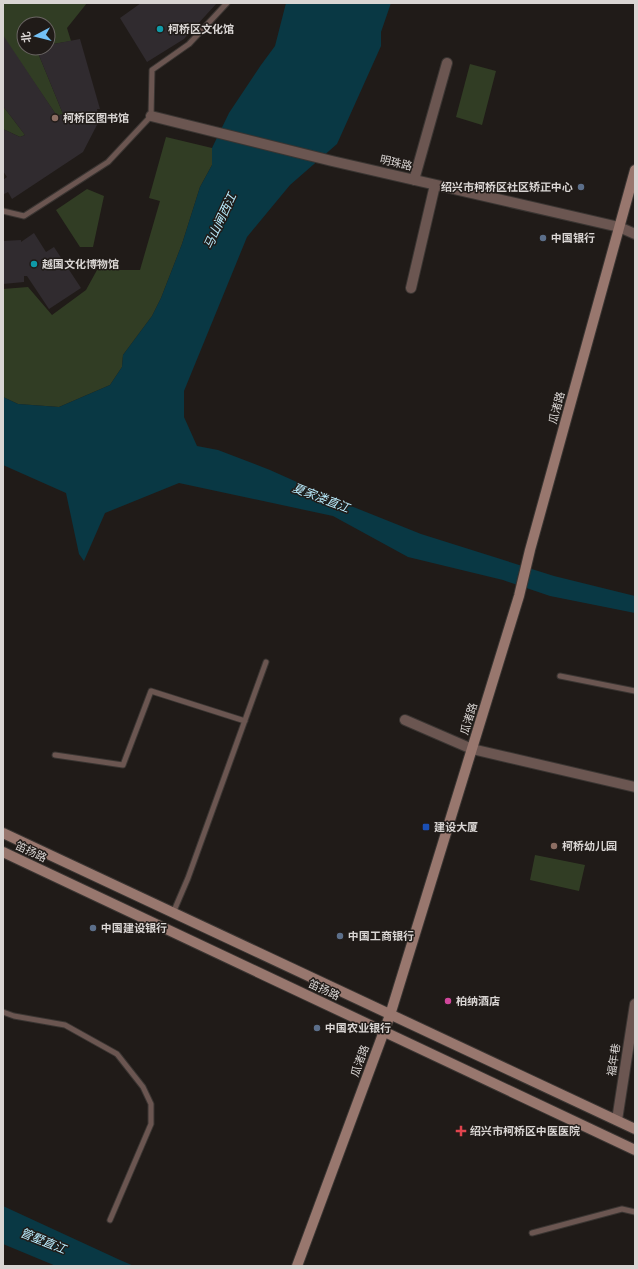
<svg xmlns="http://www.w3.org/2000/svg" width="638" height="1269" font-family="Raleway,'Noto Sans SC',sans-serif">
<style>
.green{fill:#313d24}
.water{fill:#093844}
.building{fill:#302b2f}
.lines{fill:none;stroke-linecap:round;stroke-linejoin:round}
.lane-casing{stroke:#3a3532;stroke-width:7}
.street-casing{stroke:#3a3532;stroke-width:12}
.secondary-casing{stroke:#3a3532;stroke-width:12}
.lane{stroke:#6b5651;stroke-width:5}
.street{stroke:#6b5651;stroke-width:10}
.secondary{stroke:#98776e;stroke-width:10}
.culture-dot{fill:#0f9aa8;stroke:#201b18;stroke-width:1.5}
.education-dot{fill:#8d6e63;stroke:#201b18;stroke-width:1.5}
.service-dot{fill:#5c6f8a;stroke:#201b18;stroke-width:1.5}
.transit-dot{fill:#1a4fb4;stroke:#201b18;stroke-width:1.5}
.hotel-dot{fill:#d1479c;stroke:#201b18;stroke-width:1.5}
.health-dot{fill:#e0444e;stroke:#201b18;stroke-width:1.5}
.labels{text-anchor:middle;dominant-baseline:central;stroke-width:3;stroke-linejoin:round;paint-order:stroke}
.poi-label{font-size:11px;font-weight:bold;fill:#d9d5d3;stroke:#201b18;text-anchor:start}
.street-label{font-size:11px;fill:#d9d5d3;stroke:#201b18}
.water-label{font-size:12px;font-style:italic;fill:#b9ecfd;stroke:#201b18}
</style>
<rect width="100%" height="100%" fill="#201b18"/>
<path class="green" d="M3,3h84l-20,25 4,13 -23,4v-21h-24v24h12l27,66 -6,2 -54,-79z
M470,64l26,7 -14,54 -26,-8z
M3,106l22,29 -5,2 -17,-8z
M166,137l46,11v17l-12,22 -18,57 -21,54 -9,18 -29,39 -1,12 -12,18 -51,22 -41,-3 -15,-7v-108l25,-2 24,28 34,-25 11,-20h43l20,-69 -11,-3z
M87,189l17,7 -11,51h-13l-24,-37z
M535,855l50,10 -6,26 -49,-11z"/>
<path class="water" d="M286,3h105l-10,29v14l-44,98 -47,41 -43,52 -63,154v26l13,29 21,4 52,20 76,34 75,30 133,42 81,20v17l-85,-17 -47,-16 -95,-23 -75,-41 -154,-33 -74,30 -21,48 -5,-7 -13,-61 -63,-28v-68l15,7 41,3 51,-22 12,-18 1,-12 29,-39 9,-18 21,-54 18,-57 12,-22v-17l17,-35 32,-48 14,-19z
M3,1206l117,54 14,6h-78l-53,-22z"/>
<path class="building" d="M141,3h76l-33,36 -37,23 -27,-44z
M3,35l54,81 6,-2 -27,-66h12v-3l32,-6 20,70h-3l2,12 -16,31 -71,47 -4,-7 -4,2 -1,-1v-13l4,-3 -4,-6v-42l17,8 5,-2 -22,-29z
M34,233l12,19 8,-5 27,41 -32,21 -22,-33h-3v6l-21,2v-43l18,-1v2z"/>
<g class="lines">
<defs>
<path id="lane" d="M3,211l21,5 84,-54 43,-46 1,-46 37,-26 38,-41
M560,676l75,15
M55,755l68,10 28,-74 94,30
M173,913l15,-35 78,-216
M3,1012l11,4 51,9 52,29 26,33 8,17v20l-41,96
M532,1233l90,-24 13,3"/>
<path id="street" d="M151,116l181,45 287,66 16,7
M414,180l33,-117
M411,288l24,-103
M405,720l67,29 163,38
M617,1120l18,-116"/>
<path id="secondary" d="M3,833l632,296
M3,852l632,298
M297,1266l93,-251 129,-419 11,-46 105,-380"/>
</defs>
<use href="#lane" class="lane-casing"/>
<use href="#street" class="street-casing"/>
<use href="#secondary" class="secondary-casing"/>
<use href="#lane" class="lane"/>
<use href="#street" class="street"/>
<use href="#secondary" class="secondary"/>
</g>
<g class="culture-dot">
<circle cx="160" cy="29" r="4"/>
<circle cx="34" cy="264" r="4"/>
</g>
<g class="education-dot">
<circle cx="55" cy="118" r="4"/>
<circle cx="554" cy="846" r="4"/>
</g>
<g class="service-dot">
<circle cx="581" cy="187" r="4"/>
<circle cx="543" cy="238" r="4"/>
<circle cx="93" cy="928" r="4"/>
<circle cx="340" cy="936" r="4"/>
<circle cx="317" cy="1028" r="4"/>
</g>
<rect class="transit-dot" x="422" y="823" width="8" height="8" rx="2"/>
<circle class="hotel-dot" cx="448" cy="1001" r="4"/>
<path class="health-dot" d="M459 1125h4v4h4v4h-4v4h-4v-4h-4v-4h4z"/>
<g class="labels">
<g class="poi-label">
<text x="168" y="29">柯桥区文化馆</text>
<text x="63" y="118">柯桥区图书馆</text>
<text x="573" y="187" text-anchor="end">绍兴市柯桥区社区矫正中心</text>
<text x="551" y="238">中国银行</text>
<text x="42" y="264">越国文化博物馆</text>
<text x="434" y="827">建设大厦</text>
<text x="562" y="846">柯桥幼儿园</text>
<text x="101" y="928">中国建设银行</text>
<text x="348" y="936">中国工商银行</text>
<text x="456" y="1001">柏纳酒店</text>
<text x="325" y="1028">中国农业银行</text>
<text x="470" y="1131">绍兴市柯桥区中医医院</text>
</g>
<g class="street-label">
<text transform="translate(396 163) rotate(13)">明珠路</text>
<text transform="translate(557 408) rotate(-75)">瓜渚路</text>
<text transform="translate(469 719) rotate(-73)">瓜渚路</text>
<text transform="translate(31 852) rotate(25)">笛扬路</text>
<text transform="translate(324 990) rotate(25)">笛扬路</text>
<text transform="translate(614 1060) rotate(-81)">福年巷</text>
<text transform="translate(360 1061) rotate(-70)">瓜渚路</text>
</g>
<g class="water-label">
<text transform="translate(220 221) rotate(-65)">马山闸西江</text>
<text transform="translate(321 498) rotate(21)">夏家溇直江</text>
<text transform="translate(43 1241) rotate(22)">管墅直江</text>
</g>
</g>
<rect width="638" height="1269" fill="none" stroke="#d9d5d3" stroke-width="8"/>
<g transform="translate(36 36) rotate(263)"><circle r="19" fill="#201b18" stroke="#6a6563"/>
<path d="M0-3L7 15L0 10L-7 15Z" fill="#73c1f6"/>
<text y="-6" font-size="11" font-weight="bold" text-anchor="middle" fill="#d9d5d3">北</text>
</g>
</svg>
